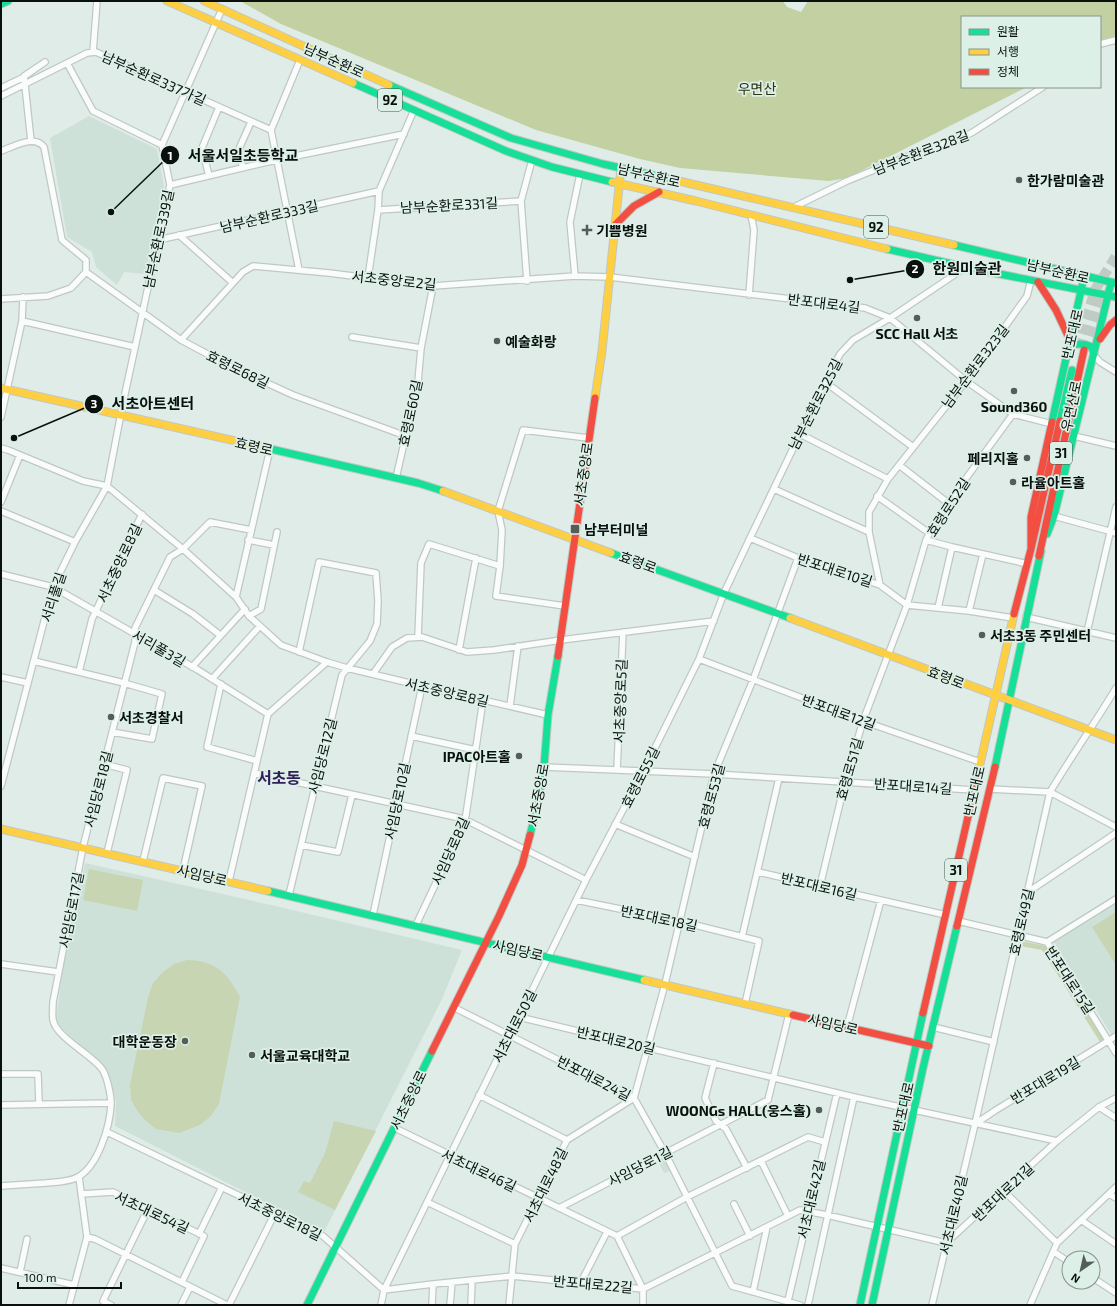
<svg xmlns="http://www.w3.org/2000/svg" width="1117" height="1306" font-family="'Exo 2','Noto Sans KR',sans-serif">
<style>
.built{fill:#cde1d9}
.green{fill:#c8d5b2}
.forest{fill:#c2d0a2}
.lines{fill:none;stroke-linecap:round;stroke-linejoin:round}
.highway-tunnel{stroke:#c0cbc6;stroke-width:10;stroke-dasharray:10 5;stroke-linecap:butt}
.street-casing{stroke:#bfc8c4;stroke-width:8}
.fast-casing{stroke:#bfc8c4;stroke-width:9}
.slow-casing{stroke:#bfc8c4;stroke-width:9}
.jam-casing{stroke:#bfc8c4;stroke-width:9}
.street{stroke:#fafcfb;stroke-width:5.5}
.fast{stroke:#16e098;stroke-width:7}
.slow{stroke:#ffcf43;stroke-width:7}
.jam{stroke:#f24e42;stroke-width:7}
.poi-dot{fill:#555d59;stroke:#dcf0e8;stroke-width:1.5}
.labels{text-anchor:middle;dominant-baseline:central;stroke-width:3.5;stroke-linejoin:round;paint-order:stroke}
.shield{fill:#dcf0e8;stroke:#49534f;stroke-width:1}
.shield-label{font-size:13px;font-weight:bold;fill:#0a100d}
.street-label{font-size:14px;fill:#0a100d;stroke:#dcf0e8}
.park-label{font-size:14px;fill:#2c320f;stroke:#dcf0e8}
.poi-label{font-size:14px;font-weight:bold;fill:#0a100d;stroke:#dcf0e8;text-anchor:start}
.quarter-label{font-size:16px;font-weight:bold;fill:#301e58;stroke:#dcf0e8}
.leader{fill:none;stroke:#0a100d;stroke-width:1.5}
.callout-dot{fill:#0a100d;stroke:#dcf0e8;stroke-width:1.5}
.mark-label{font-size:12px;text-anchor:middle;font-weight:bold;fill:#fff}
.callout-label{font-size:15px;text-anchor:middle;font-weight:bold;fill:#0a100d;stroke:#dcf0e8;stroke-width:3.5;stroke-linejoin:round;paint-order:stroke}
</style>
<rect width="100%" height="100%" fill="#e0ece7"/>
<path class="built" d="M89,116l68,33 7,37 -19,88 -21,-2 -7,13 -21,-18 -4,-15 -25,-15 -17,-99z
M85,863l186,42 191,45 -20,49 -118,233 -209,-106 1,-25 -6,-23 -8,-14 -25,-19 -16,-18 -5,-8 6,-46z
M1116,903v128l-5,3 -57,-92z
M663,1156l7,15 -6,2 -7,-14z"/>
<path class="green" d="M89,869l54,11 -6,31 -54,-11z
M1116,912v53l-24,-38z
M1021,941l25,5 58,94 -4,2 -58,-92 -22,-4z
M187,960c29,1 40,12 53,37l-21,107 -8,12 -11,9 -21,8 -23,-4 -10,-8 -8,-9 -7,-12 -1,-15 18,-88 5,-14 10,-11 11,-8z
M334,1121l42,10 -41,79 -37,-18 6,-11 6,2 15,-30z"/>
<path class="forest" d="M240,1h543l4,6 14,5 7,-11h308v35l-16,4v-23h-138v70h65l-180,91 -18,3 -149,-13 -40,-9 -104,-29 -255,-106z"/>
<g class="lines">
<path class="highway-tunnel" d="M1077,348l18,-58 21,-34
M1084,350l16,-46 10,-14"/>
<defs>
<path id="street" d="M1100,44l16,-4
M93,52l4,-51
M67,63l26,48 69,34
M1,88l21,-10 23,-16 -21,14 7,65
M1,96l86,-43 9,-1 175,78
M1,151c12,-4 33,-17 43,-4l18,93 24,20v12
M243,168l-5,-17 13,-29
M209,176l-7,-28 17,-41
M170,185l106,-25 128,-26
M794,207l53,-26 64,-26 44,-14 18,-9 70,-45
M378,210l143,-9
M179,235l54,48
M158,240l221,-49
M299,270l-28,-140 29,-70
M575,276l-5,-54 10,-48
M368,278l10,-68 1,-19 35,-81
M527,281l-6,-80 11,-41
M749,295l5,-65 -3,-15
M1,299l47,-3 23,-8 15,-16 95,68 49,26 63,29 113,41
M22,321l113,26
M352,337l69,11
M181,340l62,-68 10,-6 76,7 104,13 142,-10 35,1 255,31 25,10 76,63 47,33 39,10
M1094,355l6,7 16,10
M825,382l88,65
M1,417l21,-96 1,-24
M800,434l88,45
M1074,436l42,10
M1,448l7,2 75,31 24,5 76,63 53,48 13,19 32,29 46,17 20,6 75,18 126,29
M899,465l49,38
M396,478l22,-96 3,-34 12,-62
M774,489l95,43
M877,496l52,37
M1,502l19,-47
M1,511l74,31
M1054,516l62,17
M750,538l48,20 82,27 27,20 62,6 44,7
M248,540l26,5
M926,540l26,7 76,17
M1,574l52,13 145,83 70,44
M880,585l-11,-53v-20l19,-33 78,-98 61,-85 4,-16
M154,590l39,24 27,21
M236,597l34,-148
M565,606l-69,-10 4,-30 2,-36 -4,-19 25,-81 65,8
M938,608l14,-61
M969,611l14,-57
M249,616l12,-7 16,-77
M1026,617l90,21
M1087,632l29,-125
M418,637l3,-74 8,-19 71,22
M459,650l17,-92
M699,659l164,62 117,41
M34,661l90,22 38,11 -10,45 -40,-7
M192,667l53,-58
M79,672l13,-53 50,-105
M373,674l19,-27 15,-9 15,-1 45,15 27,-2 67,-10 153,-19
M1,677l27,6
M212,679l48,-53
M221,684l-14,63 50,14
M510,706l8,-60
M268,714l59,-52
M411,736l65,14
M104,764l23,6 -20,83
M544,767l170,7 260,16
M617,770l6,-138
M255,773l205,45 10,4 116,58
M1,786l52,-199 22,-45 32,-56 16,-83 47,-218 -8,-40 60,-136
M990,789l60,3 66,35
M615,824l80,33
M301,845l37,7 14,-57
M143,861l20,-83 39,8 -19,84
M758,872l188,43
M229,881l39,-167
M820,886l25,-104 18,-61 44,-116 19,-65 9,-17 13,-20 65,-89
M1028,892l88,-59
M289,895l53,-220 28,-34 7,-17 1,-23 -2,-28 -57,-11 -20,90
M576,900l103,21 80,20 -14,63
M373,915l49,-229
M958,921l89,21 69,111
M416,925l47,-99 3,-11 17,-115
M742,937l37,-159
M1047,942l69,-43
M1,964l57,8
M453,1007l181,91 31,55 67,133 68,19
M519,1017l335,80 203,44
M847,1027l34,-127
M933,1027l61,15
M714,1063l-9,35 11,23 10,8 21,39
M1,1074h37l1,30
M479,1095l88,45
M1,1105l110,-2
M1099,1107l17,11
M975,1124l21,-14 120,-74
M395,1128l222,108 26,53v16
M107,1132l216,104 61,54 49,-6 79,-8 131,13 157,-79 27,5 119,28 111,-102 42,-34 17,-9
M761,1161l27,55
M1,1186c15,-1 30,-2 45,-3 10,-1 21,-1 30,-5 22,-10 34,-52 35,-74 0,-9 -4,-28 -9,-35 -10,-14 -46,-32 -49,-49 -1,-6 0,-13 0,-18l30,-155 52,-205v-14l35,-71 13,-8 27,-27 41,8
M1004,1191l53,52
M81,1194l32,-2 91,44 -22,46
M1109,1194l7,4
M427,1202l88,42
M734,1204l16,32
M559,1208l209,-108 21,-86
M1081,1220l35,24
M199,1234l23,-47
M617,1236l70,-39 121,-60 17,5
M87,1237l8,2 132,66
M1054,1252l15,10
M1,1268l73,17
M20,1272l7,-33
M1093,1278l23,15
M580,1284l27,-52
M753,1292l14,-65
M69,1305l18,-68 -8,-60
M111,1305l-8,-4 45,-92
M181,1305l9,-18
M229,1305l46,-92
M381,1305l3,-15 125,-255 10,-18 67,-137 57,-108 56,-113 25,-66 26,-55 75,-156 15,-28 13,-14 37,-22 76,-51
M432,1305l1,-21
M450,1305l2,-23
M471,1305l1,-25
M509,1305l6,-61 52,-104 67,-42 31,-114 49,-210 39,-94 45,-122
M787,1305l50,-212
M808,1305l46,-208
M932,1305l43,-181 75,-332c21,-35 45,-69 66,-104
M1030,1305l27,-62 59,-56"/>
<path id="fast" d="M1,4l7,-3
M353,83l153,68 46,16 60,15
M389,85l122,53 92,26 76,17
M954,245l161,38
M887,249l87,20 142,28
M1069,346c8,-3 15,-3 23,1l2,7
M1060,421l12,-51
M1052,422l32,-145
M262,447l156,36 25,8
M1047,534l7,-18 57,-233
M611,553l179,65
M995,767l46,-216
M530,835l7,-28 7,-40 4,-52 10,-59
M268,891l376,89
M307,1305l125,-254
M860,1305l63,-292
M872,1305l51,-237 34,-142"/>
<path id="slow" d="M167,1l186,82
M204,1l185,84
M679,181l275,64
M612,182l84,19 191,48
M1,388l261,59
M595,398l7,-47 19,-183
M443,491l168,62
M790,618l326,122
M978,773l36,-159
M1,829l267,62
M644,980l149,35"/>
<path id="jam" d="M614,226l20,-20 25,-14
M1038,282l18,28 14,30
M1100,339l10,-14 6,-5
M1031,549l29,-128
M1039,556l45,-206
M1014,614l17,-65v-32l21,-95
M558,656l37,-258
M957,926l38,-159
M923,1013l55,-240
M793,1015l136,31
M432,1051l67,-135 23,-51 8,-30"/>
</defs>
<use href="#street" class="street-casing"/>
<use href="#fast" class="fast-casing"/>
<use href="#slow" class="slow-casing"/>
<use href="#jam" class="jam-casing"/>
<use href="#street" class="street"/>
<use href="#fast" class="fast"/>
<use href="#slow" class="slow"/>
<use href="#jam" class="jam"/>
</g>
<g class="poi-dot">
<circle cx="1019" cy="180" r="4"/>
<path d="M585 224h4v4h4v4h-4v4h-4v-4h-4v-4h4z"/>
<circle cx="917" cy="318" r="4"/>
<circle cx="497" cy="341" r="4"/>
<circle cx="1014" cy="391" r="4"/>
<circle cx="1027" cy="458" r="4"/>
<circle cx="1013" cy="482" r="4"/>
<rect x="570" y="524" width="10" height="10" rx="2"/>
<circle cx="982" cy="635" r="4"/>
<circle cx="111" cy="717" r="4"/>
<circle cx="519" cy="756" r="4"/>
<circle cx="185" cy="1041" r="4"/>
<circle cx="252" cy="1055" r="4"/>
<circle cx="819" cy="1110" r="4"/>
</g>
<g class="labels">
<g class="shield">
<rect x="378" y="89" width="24" height="22" rx="3"/>
<rect x="864" y="216" width="24" height="22" rx="3"/>
<rect x="1050" y="442" width="22" height="22" rx="3"/>
<rect x="945" y="859" width="22" height="22" rx="3"/>
</g>
<g class="shield-label">
<text x="390" y="100">92</text>
<text x="876" y="227">92</text>
<text x="1061" y="453">31</text>
<text x="956" y="870">31</text>
</g>
<g class="street-label">
<text transform="translate(334 60) rotate(24)">남부순환로</text>
<text transform="translate(154 78) rotate(24)">남부순환로337가길</text>
<text transform="translate(921 152) rotate(-21)">남부순환로328길</text>
<text transform="translate(649 175) rotate(13)">남부순환로</text>
<text transform="translate(449 205) rotate(-3)">남부순환로331길</text>
<text transform="translate(269 216) rotate(-13)">남부순환로333길</text>
<text transform="translate(158 239) rotate(-78)">남부순환로339길</text>
<text transform="translate(1058 271) rotate(13)">남부순환로</text>
<text transform="translate(394 280) rotate(6)">서초중앙로2길</text>
<text transform="translate(824 303) rotate(7)">반포대로4길</text>
<text transform="translate(1072 334) rotate(-77)">반포대로</text>
<text transform="translate(975 366) rotate(-53)">남부순환로323길</text>
<text transform="translate(238 369) rotate(26)">효령로68길</text>
<text transform="translate(815 404) rotate(-63)">남부순환로325길</text>
<text transform="translate(1071 406) rotate(-78)">우면산로</text>
<text transform="translate(410 413) rotate(-78)">효령로60길</text>
<text transform="translate(254 446) rotate(13)">효령로</text>
<text transform="translate(583 474) rotate(-82)">서초중앙로</text>
<text transform="translate(948 507) rotate(-57)">효령로52길</text>
<text transform="translate(638 562) rotate(20)">효령로</text>
<text transform="translate(119 563) rotate(-65)">서초중앙로8길</text>
<text transform="translate(835 570) rotate(18)">반포대로10길</text>
<text transform="translate(53 597) rotate(-72)">서리풀길</text>
<text transform="translate(159 648) rotate(30)">서리풀3길</text>
<text transform="translate(946 677) rotate(21)">효령로</text>
<text transform="translate(447 692) rotate(13)">서초중앙로8길</text>
<text transform="translate(620 701) rotate(-88)">서초중앙로5길</text>
<text transform="translate(839 712) rotate(20)">반포대로12길</text>
<text transform="translate(322 756) rotate(-76)">사임당로12길</text>
<text transform="translate(849 769) rotate(-74)">효령로51길</text>
<text transform="translate(640 777) rotate(-63)">효령로55길</text>
<text transform="translate(913 786) rotate(4)">반포대로14길</text>
<text transform="translate(98 789) rotate(-76)">사임당로18길</text>
<text transform="translate(974 791) rotate(-77)">반포대로</text>
<text transform="translate(538 795) rotate(-80)">서초중앙로</text>
<text transform="translate(711 796) rotate(-75)">효령로53길</text>
<text transform="translate(397 801) rotate(-78)">사임당로10길</text>
<text transform="translate(450 851) rotate(-66)">사임당로8길</text>
<text transform="translate(202 875) rotate(13)">사임당로</text>
<text transform="translate(819 886) rotate(13)">반포대로16길</text>
<text transform="translate(71 910) rotate(-79)">사임당로17길</text>
<text transform="translate(659 918) rotate(12)">반포대로18길</text>
<text transform="translate(1021 922) rotate(-77)">효령로49길</text>
<text transform="translate(518 950) rotate(13)">사임당로</text>
<text transform="translate(1070 980) rotate(57)">반포대로15길</text>
<text transform="translate(833 1024) rotate(13)">사임당로</text>
<text transform="translate(514 1026) rotate(-63)">서초대로50길</text>
<text transform="translate(616 1040) rotate(13)">반포대로20길</text>
<text transform="translate(594 1078) rotate(27)">반포대로24길</text>
<text transform="translate(1045 1080) rotate(-31)">반포대로19길</text>
<text transform="translate(408 1100) rotate(-64)">서초중앙로</text>
<text transform="translate(903 1107) rotate(-77)">반포대로</text>
<text transform="translate(640 1166) rotate(-27)">사임당로1길</text>
<text transform="translate(479 1170) rotate(25)">서초대로46길</text>
<text transform="translate(545 1185) rotate(-64)">서초대로48길</text>
<text transform="translate(1003 1192) rotate(-43)">반포대로21길</text>
<text transform="translate(811 1199) rotate(-77)">서초대로42길</text>
<text transform="translate(152 1212) rotate(25)">서초대로54길</text>
<text transform="translate(953 1215) rotate(-77)">서초대로40길</text>
<text transform="translate(280 1216) rotate(26)">서초중앙로18길</text>
<text transform="translate(593 1284) rotate(5)">반포대로22길</text>
</g>
<g class="park-label">
<text x="757" y="88">우면산</text>
</g>
<g class="poi-label">
<text x="1027" y="180">한가람미술관</text>
<text x="596" y="230">기쁨병원</text>
<text x="917" y="333" text-anchor="middle">SCC Hall 서초</text>
<text x="505" y="341">예술화랑</text>
<text x="1014" y="406" text-anchor="middle">Sound360</text>
<text x="1019" y="458" text-anchor="end">페리지홀</text>
<text x="1021" y="482">라율아트홀</text>
<text x="584" y="529">남부터미널</text>
<text x="990" y="635">서초3동 주민센터</text>
<text x="119" y="717">서초경찰서</text>
<text x="511" y="756" text-anchor="end">IPAC아트홀</text>
<text x="177" y="1041" text-anchor="end">대학운동장</text>
<text x="260" y="1055">서울교육대학교</text>
<text x="811" y="1110" text-anchor="end">WOONGs HALL(웅스홀)</text>
</g>
<g class="quarter-label">
<text x="279" y="777">서초동</text>
</g>
</g>
<path class="leader" d="M111 212L170 155M850 280L915 269M14 438L94 404"/>
<g class="callout-dot">
<circle cx="111" cy="212" r="4"/>
<circle cx="850" cy="280" r="4"/>
<circle cx="14" cy="438" r="4"/>
<circle cx="170" cy="155" r="10"/>
<circle cx="915" cy="269" r="10"/>
<circle cx="94" cy="404" r="10"/>
</g>
<g class="mark-label">
<text x="170" y="160">1</text>
<text x="915" y="273">2</text>
<text x="94" y="408">3</text>
</g>
<g class="callout-label">
<text x="243" y="161">서울서일초등학교</text>
<text x="967" y="274">한원미술관</text>
<text x="153" y="409">서초아트센터</text>
</g>
<rect width="1117" height="1306" fill="none" stroke="#0a100d" stroke-width="4"/>
<rect x="961" y="16" width="140" height="72" fill="#dcf0e8" stroke="#889690"/>
<rect x="969" y="29" width="20" height="6" fill="#16e098" stroke="#889690"/>
<text x="997" y="36" font-size="12" fill="#0a100d">원활</text>
<rect x="969" y="49" width="20" height="6" fill="#ffcf43" stroke="#889690"/>
<text x="997" y="56" font-size="12" fill="#0a100d">서행</text>
<rect x="969" y="69" width="20" height="6" fill="#f24e42" stroke="#889690"/>
<text x="997" y="76" font-size="12" fill="#0a100d">정체</text>
<g transform="translate(1081 1270) rotate(214)"><circle r="19" fill="#dcf0e8" stroke="#889690"/>
<path d="M0-3L7 15L0 10L-7 15Z" fill="#555d59"/>
<text y="-6" font-size="11" font-weight="bold" text-anchor="middle" fill="#0a100d">N</text>
</g>
<path d="M18 1282v6h103v-6" fill="none" stroke="#0a100d" stroke-width="2"/>
<text x="24" y="1282" font-size="12" fill="#0a100d" stroke="#dcf0e8" stroke-width="3" paint-order="stroke">100 m</text>
</svg>
